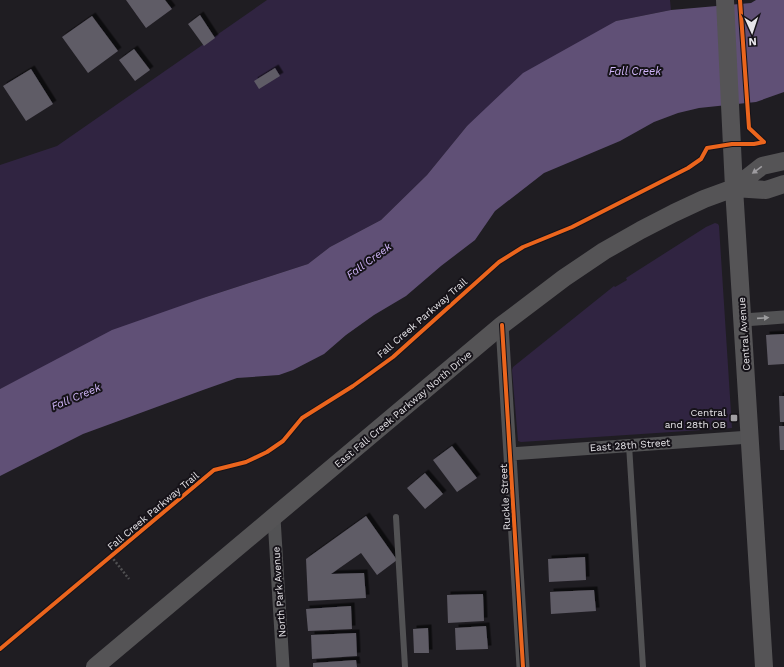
<svg xmlns="http://www.w3.org/2000/svg" width="784" height="667" font-family="'Work Sans',sans-serif">
<style>
.green{fill:#302441}
.water{fill:#605076}
.building{fill:#5f5b66;filter:url(#shadow)}
.lines{fill:none;stroke-linecap:round;stroke-linejoin:round}
.path{stroke:#505052;stroke-width:2.5;stroke-dasharray:2 2;stroke-linecap:butt}
.lane{stroke:#525254;stroke-width:6}
.street{stroke:#525254;stroke-width:13}
.secondary{stroke:#555456;stroke-width:18}
.cycleway-casing{stroke:#161319;stroke-width:6}
.cycleway{stroke:#eb651d;stroke-width:4}
.oneway{fill:#9e9ca0}
.oneway2{fill:#9c9c9e}
.poi-dot{fill:#a19fa3;stroke:#161319;stroke-width:1.5}
.labels{text-anchor:middle;dominant-baseline:central;stroke-width:4;stroke-linejoin:round;paint-order:stroke}
.street-label{font-size:10px;fill:#e7e5e9;stroke:#161319}
.poi-label{font-size:10px;fill:#e7e5e9;stroke:#161319;text-anchor:end}
.water-label{font-size:11px;font-style:italic;fill:#d0b5f9;stroke:#161319}
</style>
<defs>
<filter id="shadow"><feDropShadow dx="3.5" dy="-3.5" stdDeviation="0" flood-color="#0009"/></filter>
</defs>
<rect width="100%" height="100%" fill="#1f1d22"/>
<path class="green" d="M267,0h403l1,10 -55,11 -149,105 -40,49 -46,45 -51,27 -22,17 -102,33 -176,77 -30,15v-224l57,-19z
M715,223l3,1 1,2 13,202 -211,14 -3,-1 -6,-71 1,-3 101,-81 1,1 12,-7 -1,-2 80,-51z"/>
<path class="water" d="M756,0h28v92l-28,10 -57,6 -21,5 -24,9 -34,19 -76,32 -49,38 -20,29 -34,26 -35,30 -32,19 -28,20 -22,19 -31,16 -14,5 -42,3 -34,12 -120,44 -83,42v-87l112,-59 94,-33 102,-33 22,-17 51,-27 46,-45 40,-49 56,-53 93,-52 55,-11 80,-7z"/>
<path class="building" d="M126,0h39l7,9 -26,19z
M200,15l15,23 -11,8 -16,-22z
M92,16l26,35 -30,22 -26,-36z
M134,49l16,21 -15,11 -16,-21z
M275,68l5,8 -21,13 -5,-8z
M31,69l22,35 -27,17 -23,-35z
M784,334v30l-16,1 -2,-30z
M779,396h5v26h-4z
M779,426h5v24h-4z
M452,446l25,32 -20,14 -24,-32z
M425,473l18,21 -18,15 -18,-21z
M366,516l31,44 -20,15 -16,-22 -30,21 33,-1 2,25 -58,3 -2,-42z
M585,557l1,23 -37,2 -1,-23z
M594,590l2,21 -45,3 -1,-22z
M483,594l1,27 -36,2 -1,-28z
M351,606l1,23 -44,2 -2,-22z
M486,626l2,23 -32,1 -1,-22z
M428,628l1,25h-15l-1,-24z
M356,633l1,23 -45,3 -1,-24z
M356,660l1,7h-44v-4z"/>
<g class="lines">
<path class="path" d="M111,556l18,23"/>
<path class="lane" d="M629,445l14,222
M396,517l9,150"/>
<path class="street" d="M743,320l41,-3
M502,325l21,342
M510,454l240,-17
M274,518l9,149"/>
<path class="secondary" d="M725,0l9,188 30,479
M734,188l32,2 18,-6
M95,667l407,-342 62,-47 40,-27 37,-21 33,-17 30,-14 30,-11 28,-22 22,-5"/>
<defs>
<path id="cycleway" d="M502,325l21,342
M0,649l214,-179 32,-8 21,-10 16,-11 19,-23 51,-32 40,-29 106,-95 24,-15 49,-20 116,-59 13,-9 6,-11 25,-4h22l10,-2 -15,-14 -9,-128"/>
</defs>
<use href="#cycleway" class="cycleway-casing"/>
<use href="#cycleway" class="cycleway"/>
</g>
<defs><path id="oneway-solid" d="M-6-.8H1V-3.2L6.5 0L1 3.2V.8H-6Z"/></defs>
<use class="oneway" href="#oneway-solid" transform="translate(757 170) rotate(144)"/>
<use class="oneway2" href="#oneway-solid" transform="translate(763 318) rotate(-4)"/>
<rect class="poi-dot" x="730" y="414" width="8" height="8" rx="2"/>
<g class="labels">
<g class="street-label">
<text transform="translate(422 318) rotate(-41)">Fall Creek Parkway Trail</text>
<text transform="translate(744 334) rotate(-94)">Central Avenue</text>
<text transform="translate(403 409) rotate(-40)">East Fall Creek Parkway North Drive</text>
<text transform="translate(630 445) rotate(-4)">East 28th Street</text>
<text transform="translate(505 497) rotate(-93)">Ruckle Street</text>
<text transform="translate(153 511) rotate(-40)">Fall Creek Parkway Trail</text>
<text transform="translate(279 592) rotate(-94)">North Park Avenue</text>
</g>
<g class="poi-label">
<text x="726" y="412">Central<tspan x="726" dy="12">and 28th OB</tspan></text>
</g>
<g class="water-label">
<text x="635" y="71">Fall Creek</text>
<text transform="translate(369 261) rotate(-36)">Fall Creek</text>
<text transform="translate(76 397) rotate(-23)">Fall Creek</text>
</g>
</g>
<g transform="translate(752 32) rotate(177)" stroke="#161319" stroke-width="3" paint-order="stroke">
<path d="M0-3L7 15L0 10L-7 15Z" fill="#e7e5e9"/>
<text y="-6" font-size="11" font-weight="bold" text-anchor="middle" fill="#e7e5e9">N</text>
</g>
</svg>
